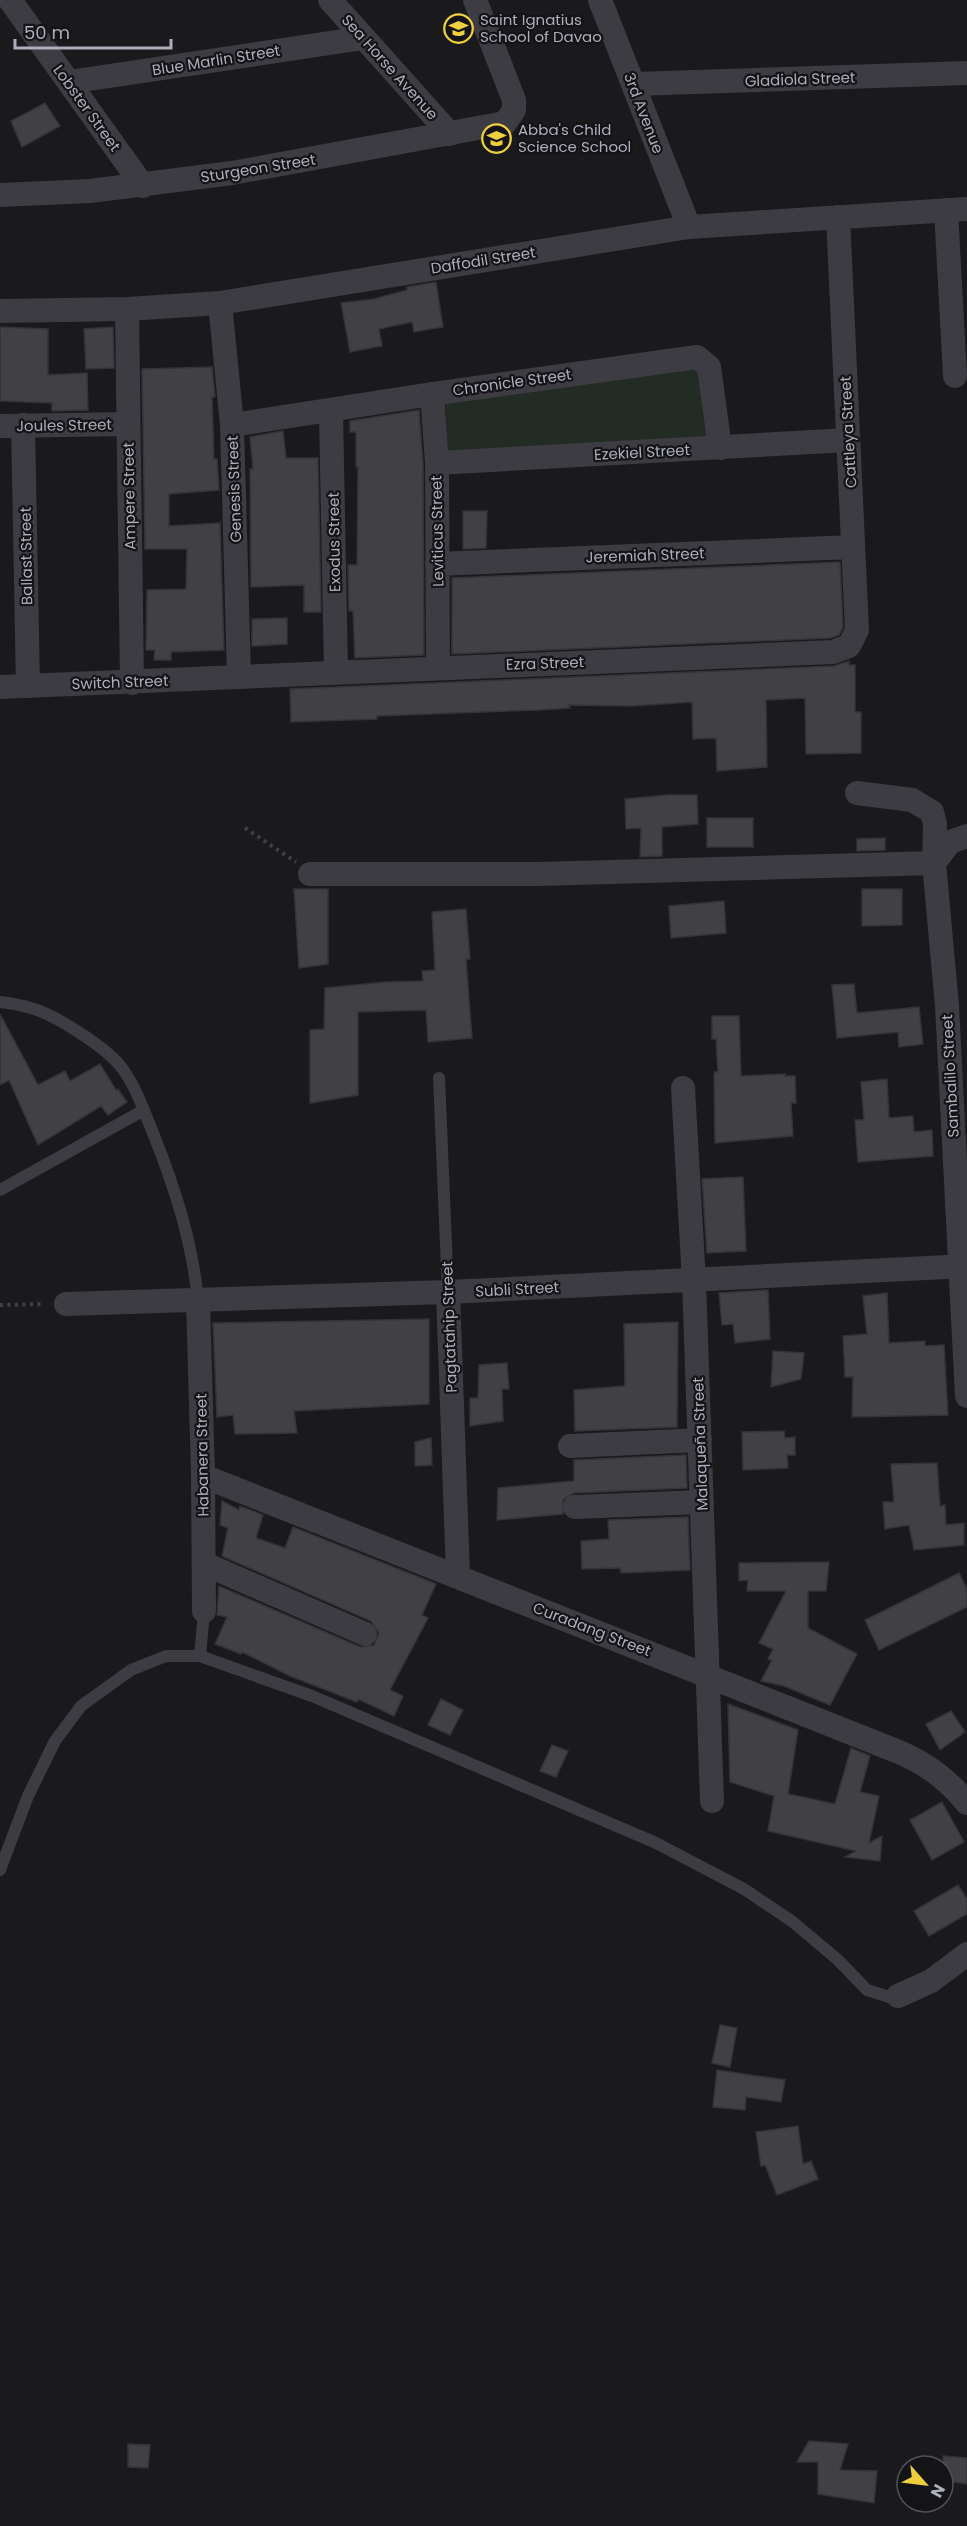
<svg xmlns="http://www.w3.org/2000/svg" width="967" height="2526" font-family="Poppins,sans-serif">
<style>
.green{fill:#232b25}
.building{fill:#414145;stroke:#343337;stroke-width:1.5}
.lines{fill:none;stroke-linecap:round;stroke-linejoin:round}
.path{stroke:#404147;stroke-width:4;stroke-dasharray:3 4.5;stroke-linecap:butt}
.lane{stroke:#3c3c42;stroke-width:12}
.street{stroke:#3c3c42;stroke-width:24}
.labels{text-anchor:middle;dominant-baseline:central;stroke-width:4.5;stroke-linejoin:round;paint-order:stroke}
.poi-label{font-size:15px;fill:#acaebb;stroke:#141416;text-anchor:start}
.street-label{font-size:15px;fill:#acaebb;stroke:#141416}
</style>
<rect width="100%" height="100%" fill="#1a191b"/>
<path class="green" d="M701,364l8,73 -261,19 -3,-58z"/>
<path class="building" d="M45,103l15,23 -38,21 -11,-26z
M436,282l7,45 -29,5 -2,-10 -33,7 3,17 -32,6 -9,-49 33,-4 33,-9v-3z
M0,327l48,2v46l39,-2 1,37 -36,1v-8l-52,-2z
M113,327l1,41 -28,1 -2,-40z
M212,367l3,30h-3l2,62h3l2,31 -50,4v32l51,-3 4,127 -53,2v8h-17l1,-10h-9l1,-60 39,-1 1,-40h-42l-3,-180z
M419,410l4,54 1,191 -69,3 -2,-47h-4l-1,-46h9l1,-98h-2v-35h-6v-11z
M283,431l3,27h32l3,154h-17v-27l-53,2 -1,-118h3l-3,-32z
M463,511h24l-1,37 -23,1z
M840,562l3,65 -4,8 -9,3 -378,16v-76z
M287,618v26l-35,2v-27z
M849,661v4h6v47h6v41l-55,1 -1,-56 -39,2 1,67 -50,4 -1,-33 -23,1 -1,-37 -61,4 -62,-1 1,3 -32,2 -161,6v3l-86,3 -1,-33 544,-23z
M668,795h29l1,29 -36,3v29l-22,1 1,-29 -15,1 -1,-30z
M707,818h46v29h-46z
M885,838v12l-28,1v-12z
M294,889h34v75l-29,4z
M862,889h40v36l-40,1z
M724,901l2,32 -55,5 -2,-32z
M466,909l4,50h-4l6,79 -44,4 -2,-32 -68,2v83l-48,8v-73l14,-1 1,-41 61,-6 37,-1 -1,-10 13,-1 -3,-58z
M854,984l3,29 62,-6 4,37 -24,3 -1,-15 -61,6 -5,-53z
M0,1014l38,71 27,-14 5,10 30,-17 16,26 2,-1 9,13 -19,13 -7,-9 -63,39 -29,-65 -9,5z
M712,1016h27l2,60 44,-2v2h10l1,27h-5l2,33 -78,7 -1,-71h4l-2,-33h-4z
M887,1079l2,39 24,-2 1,16 18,-2 1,26 -75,6 -3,-42h9l-3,-38z
M743,1177l3,74 -39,2 -5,-74z
M768,1290l2,49 -35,4 -2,-19 -11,1 -3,-32z
M887,1293l2,50 36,-2v5l19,-1 4,70 -96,2 1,-40h-8l-2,-41 24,-2 -4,-38z
M429,1319v85l-135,7 3,22 -62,1 -2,-19 -16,2 -4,-94z
M678,1322l-1,105 -102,4 -1,-41 51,-4 -1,-62z
M773,1351l31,2 -3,26 -30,8z
M507,1363l2,26h-7l1,32 -33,5v-28h8l1,-33z
M784,1431l1,7 10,-1v18h-8l1,13 -45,2 -1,-38z
M431,1438l1,27 -17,1v-24z
M686,1455l1,33 -113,5 -11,7v14l-66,6 1,-32 76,-7v-21z
M937,1463l3,43 5,-1 1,20 18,-2v22l-50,5 -5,-25 -24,4 -2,-27h11l-3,-38z
M222,1501l17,9 1,-4 23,9 -7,23 29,10 8,-21 143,57 -14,31 6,3 -38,72 13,6 -9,20 -36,-17 -1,3 -67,-26 -48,-24 -1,2 -26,-10 12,-27 -10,-2 2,-29 141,61 14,-2 5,-12 -8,-12 -149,-65 6,-28 -8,-3z
M688,1517l2,53 -69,3 -1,-5 -38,1 -1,-28 28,-2 -1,-19z
M829,1562l-3,29h-18v37l49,26 -27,51 -46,-19 -23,-5 11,-21 -4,-1 5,-10 -14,-6 27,-52h-39l1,-11 -9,1v-18z
M959,1573l8,16v18l-88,43 -14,-30z
M441,1699l22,11 -13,25 -22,-10z
M728,1704l70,26 -10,64 47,10 16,-56 19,8 -10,36 19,4 -10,47 13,-7 -2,25 -35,-4 11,-6 -88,-20 6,-35 -44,-14z
M951,1711l14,21 -25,18 -14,-26z
M552,1745l16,6 -12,26 -16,-6z
M942,1802l22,40 -32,18 -22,-40z
M958,1885l9,14v15l-38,22 -15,-25z
M720,2025l17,3 -7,39 -18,-4z
M717,2070l68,10 -4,22 -35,-5 -1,13 -32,-3z
M798,2126l5,38 8,-3 7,18 -41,16 -12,-30 -4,1 -5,-34z
M809,2441l39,3 -8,26 37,1 -3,32 -56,-9v-32h-21z
M128,2444l22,1 -2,23 -20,-1z
M943,2456l24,2v26l-24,-4z"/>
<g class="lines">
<path class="path" d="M245,828l51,34
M0,1305l44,-1"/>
<path class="lane" d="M0,1002c10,1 21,3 31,6 25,7 76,40 91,60 14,19 22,43 31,65 22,55 39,108 45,167
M439,1078l9,214
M0,1190l144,-80
M200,1656l4,-45
M0,1870l28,-74 27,-55 26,-35 50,-36 35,-14h34l112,40 342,146 90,47 49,33 45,38 29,30 22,7 9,-1"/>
<path class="street" d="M10,0l133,186
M330,0l120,134
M600,0l89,227
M69,82l294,-44
M633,84l334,-11
M0,195l90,-4 142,-18 273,-50 9,-13v-10l-39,-100
M946,210l9,166
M220,303l12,122 7,251
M127,309l5,374
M0,311l127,-2 93,-6 469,-76 278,-18
M432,394l5,69 1,204
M331,412l5,260
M23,425l5,261
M232,425l200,-31 265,-37 12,10 11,81
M0,426l128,-2
M437,463l411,-23
M437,564l416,-17
M0,687l833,-35 16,-6 8,-16 -19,-413
M857,793l55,7 20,12 3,12 -1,39 13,143 20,390
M934,863l16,-21 17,-6
M310,874h228l396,-11
M683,1088l11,193 18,520
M448,1292l10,284
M198,1300l5,176 1,135
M66,1304l382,-12 519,-26
M570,1446l130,-6
M203,1476l696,276c28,12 48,27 68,51
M575,1507l127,-5
M205,1564l160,70
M898,1996l33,-15 36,-27"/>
</g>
<defs>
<symbol id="school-ring" viewBox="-11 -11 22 22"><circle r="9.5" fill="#141416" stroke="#eed03e" stroke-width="1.5"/><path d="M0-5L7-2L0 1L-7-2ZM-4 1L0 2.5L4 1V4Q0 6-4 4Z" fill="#eed03e"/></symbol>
</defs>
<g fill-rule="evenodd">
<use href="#school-ring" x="442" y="12" width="33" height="33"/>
<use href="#school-ring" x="480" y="122" width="33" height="33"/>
</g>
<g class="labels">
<g class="poi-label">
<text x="480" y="19">Saint Ignatius<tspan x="480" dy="17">School of Davao</tspan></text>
<text x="518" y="129">Abba's Child<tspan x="518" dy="17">Science School</tspan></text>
</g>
<g class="street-label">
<text transform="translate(216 60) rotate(-9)">Blue Marlin Street</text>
<text transform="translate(390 67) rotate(48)">Sea Horse Avenue</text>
<text transform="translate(800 79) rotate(-2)">Gladiola Street</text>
<text transform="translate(87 108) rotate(54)">Lobster Street</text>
<text transform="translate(644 113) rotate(69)">3rd Avenue</text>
<text transform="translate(258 168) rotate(-9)">Sturgeon Street</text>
<text transform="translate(483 260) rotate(-9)">Daffodil Street</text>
<text transform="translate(512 382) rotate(-8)">Chronicle Street</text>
<text transform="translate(64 425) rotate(-1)">Joules Street</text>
<text transform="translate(848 432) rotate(-93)">Cattleya Street</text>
<text transform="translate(642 452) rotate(-3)">Ezekiel Street</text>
<text transform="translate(234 489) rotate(-92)">Genesis Street</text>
<text transform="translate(129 496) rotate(-91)">Ampere Street</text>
<text transform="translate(437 531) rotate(-91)">Leviticus Street</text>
<text transform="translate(334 542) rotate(-91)">Exodus Street</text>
<text transform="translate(645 555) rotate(-2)">Jeremiah Street</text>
<text transform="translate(26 556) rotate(-91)">Ballast Street</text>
<text transform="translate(545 663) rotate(-2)">Ezra Street</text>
<text transform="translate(120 682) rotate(-2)">Switch Street</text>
<text transform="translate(950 1076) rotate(-93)">Sambalilo Street</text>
<text transform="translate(517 1289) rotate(-3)">Subli Street</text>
<text transform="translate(449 1327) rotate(-92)">Pagtatahip Street</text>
<text transform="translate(700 1444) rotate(-92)">Malaqueña Street</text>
<text transform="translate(202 1455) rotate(-91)">Habanera Street</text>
<text transform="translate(592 1629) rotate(21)">Curadang Street</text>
</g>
</g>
<g transform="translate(925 2484) rotate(118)"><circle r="28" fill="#141416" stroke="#515258" stroke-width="1.5"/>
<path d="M0-4.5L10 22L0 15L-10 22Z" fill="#eed03e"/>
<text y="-9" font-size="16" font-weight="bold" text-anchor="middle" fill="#acaebb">N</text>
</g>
<path d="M15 39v9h156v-9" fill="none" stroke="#acaebb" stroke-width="3"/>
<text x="24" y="39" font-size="18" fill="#acaebb" stroke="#141416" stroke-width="4.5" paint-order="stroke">50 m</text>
</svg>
